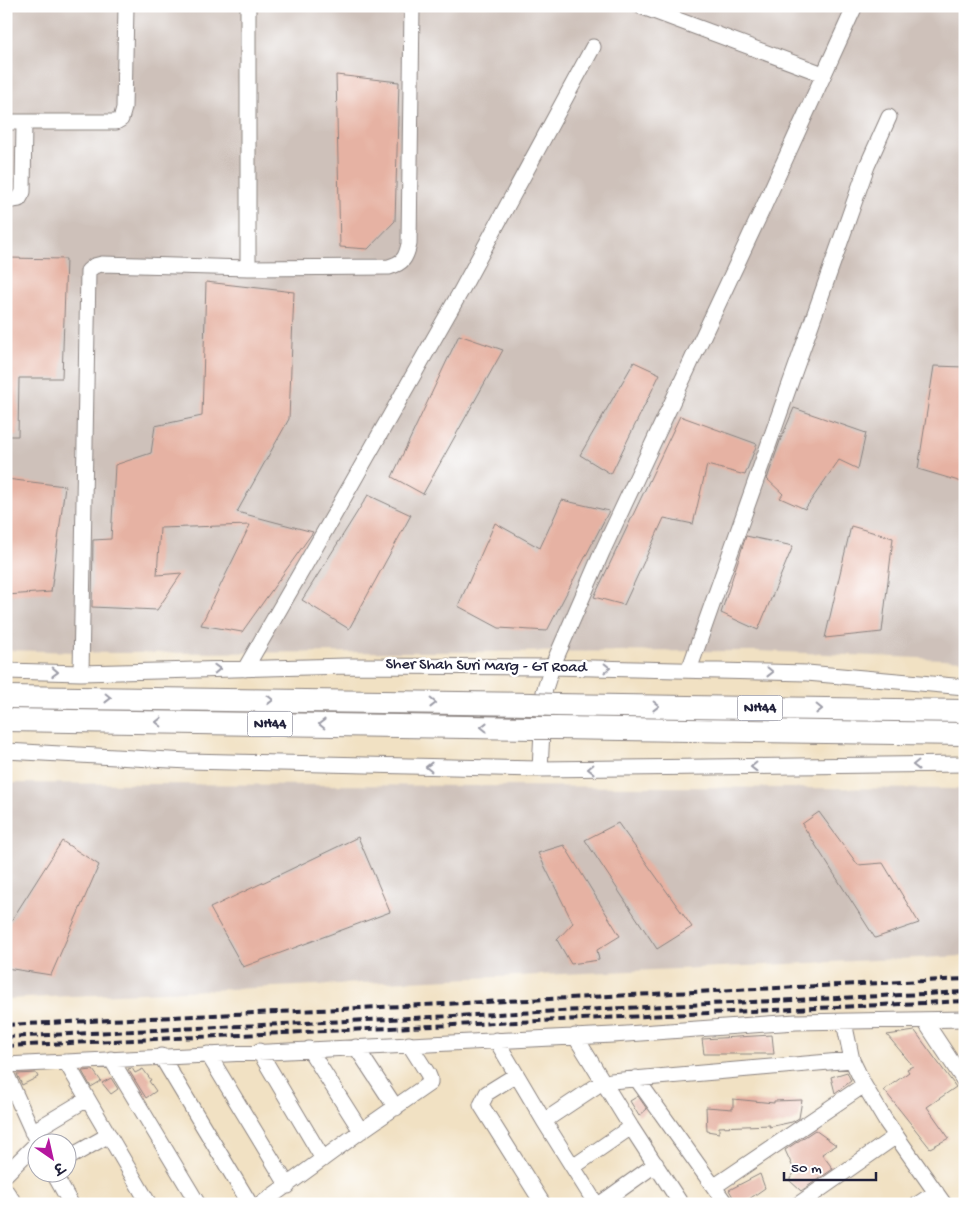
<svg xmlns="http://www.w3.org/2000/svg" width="971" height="1210" font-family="'Gochi Hand','Playpen Sans Deva',sans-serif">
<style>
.industrial{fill:#cec1ba}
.building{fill:#e6b2a3}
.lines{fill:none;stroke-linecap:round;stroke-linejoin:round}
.minor-casing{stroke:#8a827f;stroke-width:17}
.highway-casing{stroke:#8a827f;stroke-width:24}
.minor{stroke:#fff;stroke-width:15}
.highway{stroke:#fff;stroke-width:22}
.rail{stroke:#22223b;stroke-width:4;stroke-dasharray:8 4;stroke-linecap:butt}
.highway-bridge-casing{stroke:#8a827f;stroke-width:24;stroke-linecap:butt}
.highway-bridge{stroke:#fff;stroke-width:22}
.oneway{stroke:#9c9ca7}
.labels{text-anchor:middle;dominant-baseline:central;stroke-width:5;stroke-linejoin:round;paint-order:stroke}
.shield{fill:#fff;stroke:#646476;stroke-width:1}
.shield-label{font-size:15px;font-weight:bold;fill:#22223b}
.street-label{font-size:16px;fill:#22223b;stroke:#fff}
</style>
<rect width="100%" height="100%" fill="#fff"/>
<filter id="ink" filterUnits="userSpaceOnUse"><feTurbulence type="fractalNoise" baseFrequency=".02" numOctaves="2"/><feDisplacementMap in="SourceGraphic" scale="10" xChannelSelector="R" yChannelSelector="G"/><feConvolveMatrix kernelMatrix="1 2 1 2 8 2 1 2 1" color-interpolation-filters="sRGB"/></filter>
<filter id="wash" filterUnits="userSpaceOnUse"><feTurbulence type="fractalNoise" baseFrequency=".0096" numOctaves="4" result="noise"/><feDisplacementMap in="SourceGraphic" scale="20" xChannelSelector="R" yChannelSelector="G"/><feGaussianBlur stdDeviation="1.12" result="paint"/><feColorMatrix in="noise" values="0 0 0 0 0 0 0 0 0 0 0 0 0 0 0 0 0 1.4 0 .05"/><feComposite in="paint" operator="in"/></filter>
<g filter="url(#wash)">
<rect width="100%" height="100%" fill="#f1e1c3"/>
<path class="industrial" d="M6,6h959v654l-207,-9 -648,2 -104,-3z
M6,783l959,6v167l-959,43z"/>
<g id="blocks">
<path class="building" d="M336,75l63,7 -4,139 -27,28 -28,-2z
M6,258l60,1 -4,119h-43l-1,58h-12z
M206,282l88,10 -5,127 -52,93 76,20 -71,100 -41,-7 49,-100 -90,3 -3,47 25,-2 -25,37 -65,-3 1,-67 18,-1 4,-74 36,-12 4,-27 47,-10z
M459,335l44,15 -80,144 -31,-17z
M634,362l26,12 -49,100 -31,-19z
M934,366l31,1v107l-3,8 -44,-13z
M794,408l72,25 -8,36 -19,-9 -34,49 -25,-11 3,-4 -16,-15 13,-38z
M680,416l77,28 -12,31 -38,-10 -14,59 -29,-6 -40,87 -30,-8z
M6,479l59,7 -14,106 -45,3z
M368,495l43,20 -62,114 -47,-29z
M562,500l47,11 -62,120 -48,-3 -41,-22 37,-83 45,25z
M851,526l42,12 -11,94 -57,6z
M746,536l47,10 -35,84 -37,-17z
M819,812l39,53 25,-2 36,60 -44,15 -73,-114z
M618,823l74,104 -35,22 -72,-109z
M358,837l32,75 -147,55 -33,-59z
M62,841l37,24 -48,110 -45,-7v-39z
M564,845l56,91 -23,14 2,10 -28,4 -14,-24 16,-17 -35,-70z
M915,1031l41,56 -29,20 22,31 -19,10 -46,-58 25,-18 -2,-3 6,-3 -26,-31z
M772,1035l2,19h-70l-2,-15z
M132,1068l3,5 8,-4 8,11 -2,1 7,10 -10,7 -18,-29z
M93,1070l8,11 -10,6 -9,-16z
M847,1072l4,9 -16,12 -4,-16z
M36,1073l2,4 -16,8 -5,-11z
M111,1078l7,11 -7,5 -9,-11z
M638,1096l9,13 -8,7 -9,-15z
M733,1099l41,4v-2l28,-1 -3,18 -7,4 -23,5 1,-2 -51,2v6l-12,-2 -1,-24 27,2z
M815,1130l21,15 -14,9 11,15 -32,22 -12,-11 6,-8 -10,-22z
M760,1174l5,14 -23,16h-5l-8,-14z"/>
</g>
</g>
<g filter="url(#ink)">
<use href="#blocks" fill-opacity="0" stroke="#8a827f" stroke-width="1"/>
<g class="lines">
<defs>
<path id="minor" d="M248,6v262
M640,6l183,68
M6,122h110l5,-3 3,-11 2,-102
M6,201l13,-2 4,-7 1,-70
M245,669l89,-154 127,-224 132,-244
M689,670l178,-504 22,-49
M6,671l75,2 266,-7 205,1 255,6 158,14
M81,673l7,-402 6,-5 8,-2 146,4 141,-1c14,-4 17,-9 20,-23l3,-238
M6,751l182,10 352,8 425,-5
M540,769l4,-77 8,-25 50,-115 161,-344 92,-202
M924,1020l41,62
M844,1022l8,38 12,25 21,35 59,84
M575,1036l56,91 50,77
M496,1040l48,81 52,83
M356,1047l40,61
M309,1049l52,82
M259,1051l64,108
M208,1054l80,132
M161,1056l89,148
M111,1059l87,145
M66,1062l83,142
M6,1065l607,-30 183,-13 169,-3
M6,1073l32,71
M516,1075l-29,18 -6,12 62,99
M636,1078l90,126
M544,1121l54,-36 13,-4 241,-21
M32,1132l55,-33
M68,1158l41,-23
M573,1167l58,-40
M53,1172l18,32
M6,1174l31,-31
M715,1186l149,-101
M6,1191l9,13
M261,1204l100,-73 69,-48v-4l-2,-5 -19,-30
M600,1204l56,-40
M799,1204l97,-68
M918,1204l18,-12"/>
<path id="highway" d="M6,697l525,7
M555,705l410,6
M6,720l527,8
M556,728l409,6"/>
</defs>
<use href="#minor" class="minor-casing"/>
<use href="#highway" class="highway-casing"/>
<use href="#minor" class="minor"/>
<use href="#highway" class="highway"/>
<path class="rail" d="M6,1025l959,-46
M6,1037l959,-45
M6,1046l959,-45"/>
<defs>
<path id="highway-bridge" d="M531,704l24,1
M533,728h23"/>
</defs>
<use href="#highway-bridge" class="highway-bridge-casing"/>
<use href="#highway-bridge" class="highway-bridge"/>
</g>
<defs><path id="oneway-chevron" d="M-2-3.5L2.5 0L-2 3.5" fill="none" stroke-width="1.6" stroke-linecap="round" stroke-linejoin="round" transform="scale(1.25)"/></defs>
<g class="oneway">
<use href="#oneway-chevron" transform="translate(607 668) rotate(1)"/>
<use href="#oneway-chevron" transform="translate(217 669) rotate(-2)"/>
<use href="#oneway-chevron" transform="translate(55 672) rotate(2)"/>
<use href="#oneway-chevron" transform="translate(770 672) rotate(1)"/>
<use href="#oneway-chevron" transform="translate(108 698) rotate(1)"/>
<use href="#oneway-chevron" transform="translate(270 700) rotate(1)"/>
<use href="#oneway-chevron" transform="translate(433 703) rotate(1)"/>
<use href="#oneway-chevron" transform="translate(656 706) rotate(1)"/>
<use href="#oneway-chevron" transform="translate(819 709) rotate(1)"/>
<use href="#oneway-chevron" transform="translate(159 722) rotate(-179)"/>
<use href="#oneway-chevron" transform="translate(322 724) rotate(-179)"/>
<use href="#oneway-chevron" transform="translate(484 727) rotate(-179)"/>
<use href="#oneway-chevron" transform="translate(916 765) rotate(179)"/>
<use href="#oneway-chevron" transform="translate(429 767) rotate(-179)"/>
<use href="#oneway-chevron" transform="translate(754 767) rotate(179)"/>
<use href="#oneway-chevron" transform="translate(591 769) rotate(179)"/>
</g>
</g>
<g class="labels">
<g class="shield">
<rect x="737.5" y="695.5" width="45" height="25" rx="4"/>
<rect x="247.5" y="711.5" width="45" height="25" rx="4"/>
</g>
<g class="shield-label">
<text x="760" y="708">NH44</text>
<text x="270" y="724">NH44</text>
</g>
<g class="street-label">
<text transform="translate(486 667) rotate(1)">Sher Shah Suri Marg - GT Road</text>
</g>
</g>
<rect width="971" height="1210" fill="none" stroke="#fff" stroke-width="25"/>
<g transform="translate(52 1158) rotate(146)"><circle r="24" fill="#ffffff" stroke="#a7a7b1"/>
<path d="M0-4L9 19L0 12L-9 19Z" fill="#b5179e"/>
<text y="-8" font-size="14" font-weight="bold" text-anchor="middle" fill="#22223b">उ</text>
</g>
<path d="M784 1172v8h92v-8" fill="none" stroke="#22223b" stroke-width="2.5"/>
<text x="791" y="1172" font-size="15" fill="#22223b" stroke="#ffffff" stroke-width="4" paint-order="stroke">50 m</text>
</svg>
